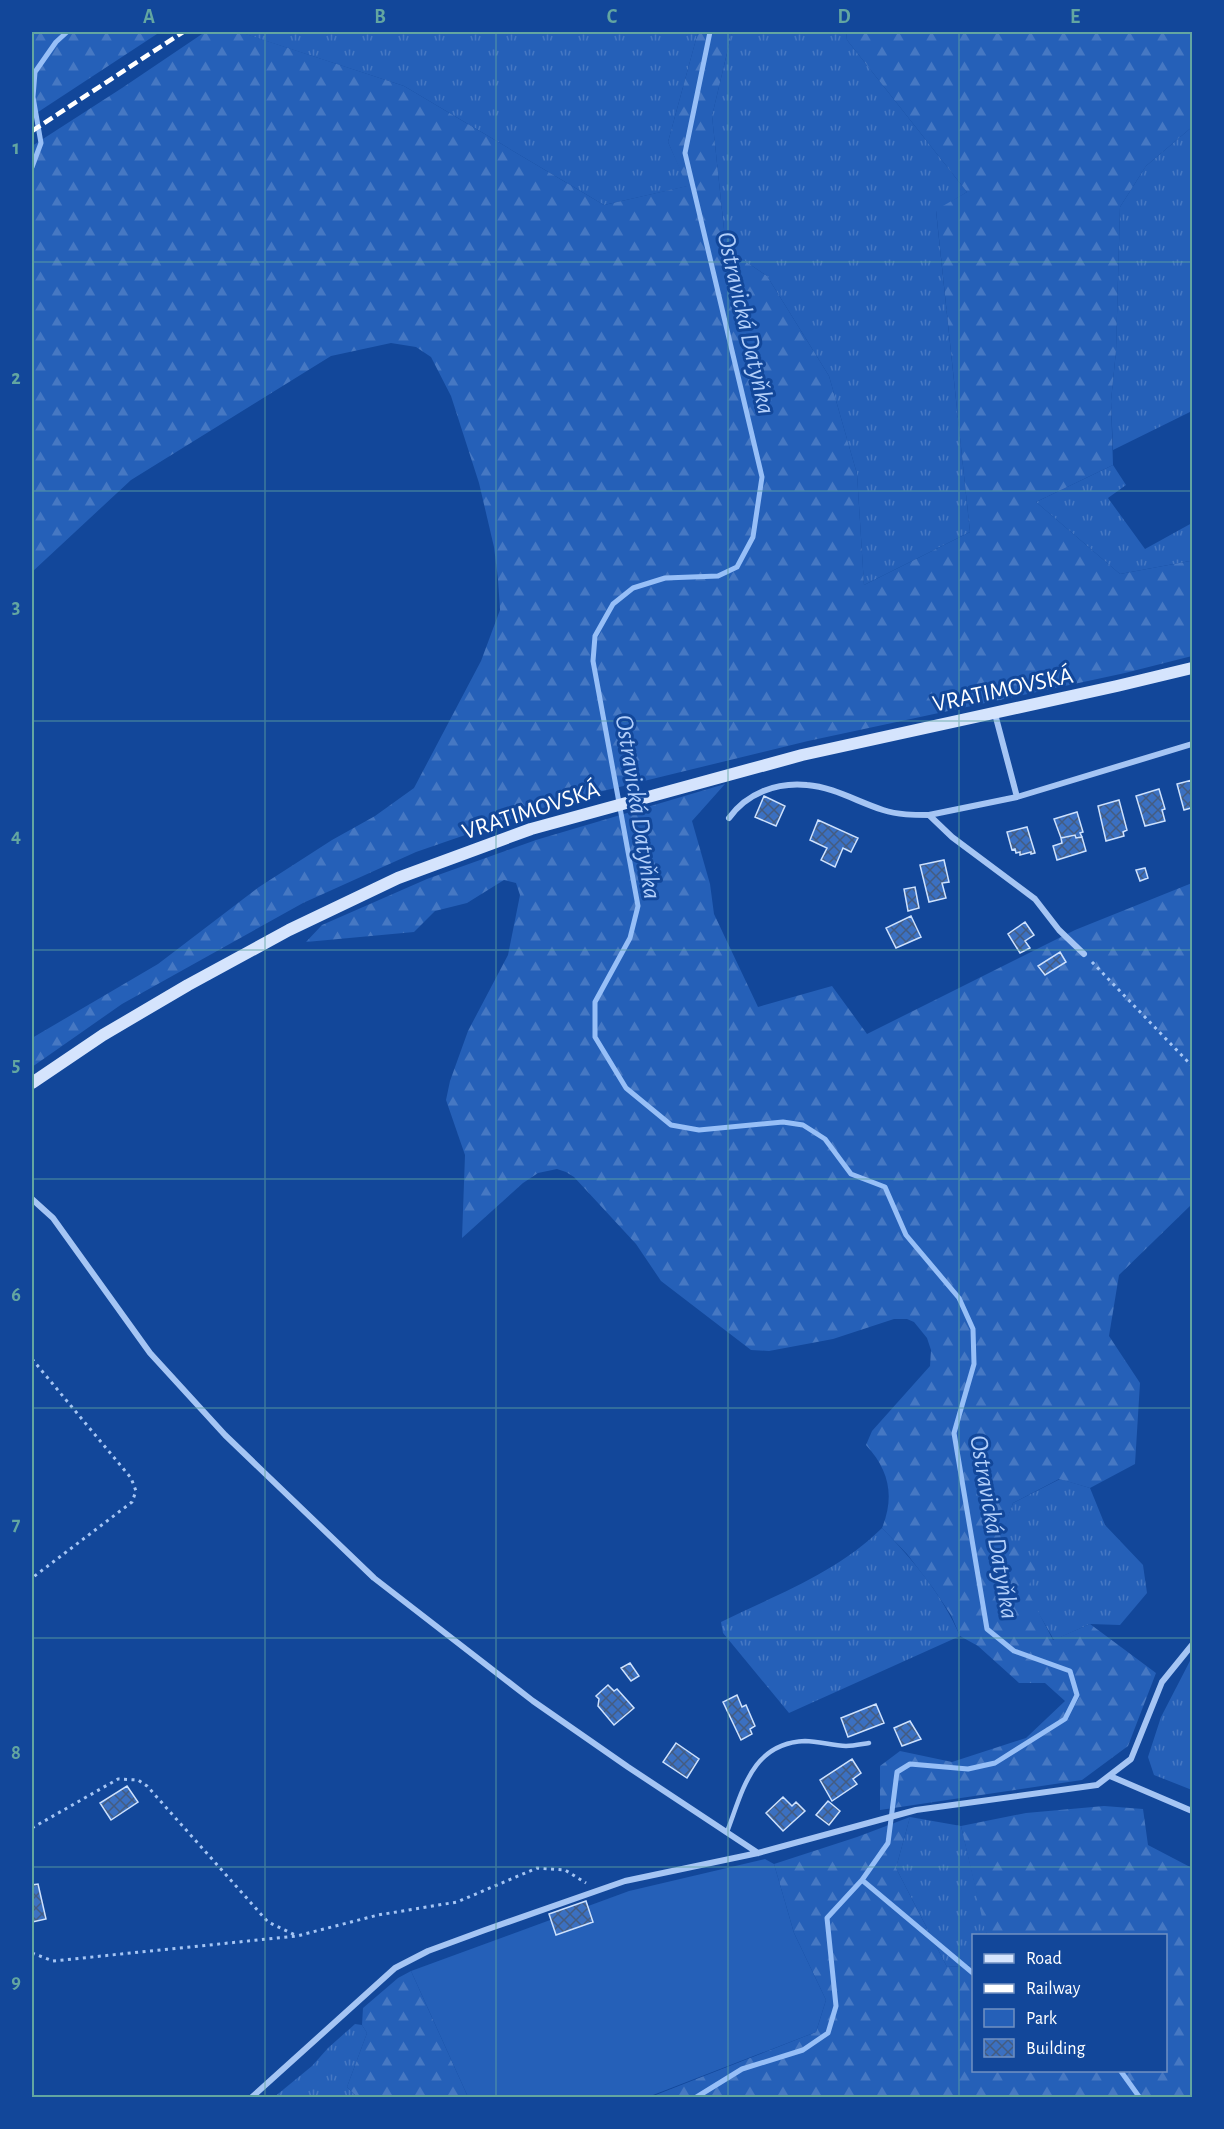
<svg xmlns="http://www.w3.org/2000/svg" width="1224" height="2129" font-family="'Alegreya Sans',sans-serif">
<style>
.grass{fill:url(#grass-tufts)}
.forest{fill:url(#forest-firs)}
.park{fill:#2560b8}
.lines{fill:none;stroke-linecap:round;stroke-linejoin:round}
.stream{stroke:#97bff7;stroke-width:5}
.building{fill:url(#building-cross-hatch);stroke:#cde1fd;stroke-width:1.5}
.path{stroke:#a5c5f4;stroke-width:3;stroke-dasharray:3 4.5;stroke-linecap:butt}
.service{stroke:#a5c5f4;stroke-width:4.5}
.minor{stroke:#a5c5f4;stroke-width:6}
.secondary{stroke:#d5e4fd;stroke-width:12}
.rail{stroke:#fff;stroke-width:4.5;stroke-dasharray:10 4.5;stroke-linecap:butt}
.grid{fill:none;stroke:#63a6a1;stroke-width:1.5;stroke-opacity:0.55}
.labels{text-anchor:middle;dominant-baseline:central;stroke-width:6;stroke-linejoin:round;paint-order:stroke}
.street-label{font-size:24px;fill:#fff;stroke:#12479a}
.water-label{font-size:26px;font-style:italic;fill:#b2cffa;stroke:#12479a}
.neatline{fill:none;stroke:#63a6a1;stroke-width:2}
.grid-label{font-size:20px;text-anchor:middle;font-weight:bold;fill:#63a6a1}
</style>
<defs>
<pattern id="grass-tufts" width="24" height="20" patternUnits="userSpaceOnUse" patternTransform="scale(1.5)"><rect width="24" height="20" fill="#2560b8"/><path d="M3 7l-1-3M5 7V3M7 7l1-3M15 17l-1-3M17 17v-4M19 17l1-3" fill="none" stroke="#4678c3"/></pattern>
<pattern id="forest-firs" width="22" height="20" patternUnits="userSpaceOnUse" patternTransform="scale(1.5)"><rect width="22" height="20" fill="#2560b8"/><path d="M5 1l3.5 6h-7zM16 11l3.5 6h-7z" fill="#4678c3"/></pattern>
<pattern id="building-cross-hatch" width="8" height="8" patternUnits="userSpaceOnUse" patternTransform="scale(1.5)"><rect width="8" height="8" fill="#3b70c1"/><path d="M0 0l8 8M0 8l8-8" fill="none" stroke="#445c81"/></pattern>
</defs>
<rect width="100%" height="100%" fill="#12479a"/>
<path class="grass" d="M248,32h450l-30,110 20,44 -84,19 -200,-119 -159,-52z
M732,32h114l1,8 120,152 -31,19 34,321 -106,53 -7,-111 -28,-98 -62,-100 -41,-28 -14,-132z
M1192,127v284l-79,39 -2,-49 5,-50 4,-144 26,-41z
M1113,465l13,20 -18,13 37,51 47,-26v41l-2,-3 -70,13 -84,-72z
M1060,1479l30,9 15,37 38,40 4,28 -27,32 -30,-1 -36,16 -56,-97 15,-40z
M882,1528c31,32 60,66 78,108l-171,77 -66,-80 -2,-11c55,-27 117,-50 161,-94z
M1192,1657v133l-38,-15 -6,-18 13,-40z
M910,1817l51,9 26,109 -13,1 -1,29 -26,2 -51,-99z
M355,2024l7,1 5,8 -20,54 10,10 -84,1 39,-32 16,-18z"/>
<path class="forest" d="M32,32h128l-128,84z
M205,32h43l-2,2 158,52 200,119 83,-19 -19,-44 30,-110h34l-20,84 14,132 41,28 62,100 28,98 7,111 106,-53 -34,-322 31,-18 -120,-152 -1,-8h346v95l-46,39 -26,41 -4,144 -5,50 2,64 -77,37 84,72 70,-13 2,3v92l-67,17 -317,68 -242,59 -150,52 -113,51 -181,101 -90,63v-29l126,-74 101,-77 73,-47 43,-24 39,-28 67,-127 19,-51 -2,-31 -4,-32 -15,-64 -28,-87 -20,-39 -15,-10 -25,-4 -60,13 -200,124 -99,92v-426l90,-58z
M725,784l-33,37 18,63 4,30 44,93 74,-21 35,48 208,-104 117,-47v321l-73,71 -10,61 31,47 -5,81 -45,24 -31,-9 -46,24 -14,40 18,2 20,21 -10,24 26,50 37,-16 66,49 -28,73 -46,34 -202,30v-44l20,-15 52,11 74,-24 39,-37 -20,-18h-26l-41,-37 -18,-10 -9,-21 -18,-27 -26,-34 -25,-26c13,-32 7,-58 -16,-83l6,-14 58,-65 1,-16 -4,-12 -13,-16 -7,-3h-13l-61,20 -64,12 -18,-1 -90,-69 -25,-37 -62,-67 -8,-5 -9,-3 -19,4 -15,10 -61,55 3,-83 -19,-55 4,-19 18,-50 40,-76 12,-60 -4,-12 -12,-3 -37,23 -32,8 -21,21 -108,10 16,-17 105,-46 109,-39z
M1104,1806l39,3 5,36 44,23v229l-544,1 168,-66 10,-32 -32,-67 -20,-69 83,-27 53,-20 -14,51 51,99 26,-2 1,105h192v-134l-179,-1 -3,-9 -23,-100 65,-13z
M411,1971l57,126h-111l-10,-10 20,-54 -5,-8 1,-17 35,-30z"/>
<path class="park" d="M765,1859l9,5 20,69 32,67 -10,32 -168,65h-180l-57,-126 218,-80z"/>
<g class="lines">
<path class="stream" d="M32,167l9,-24 -8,-46 2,-25 21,-30 11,-10
M862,1880l112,94
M1120,2070l20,28
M695,2098l47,-29 61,-19 25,-17 8,-27 -9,-88 35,-38 26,-37 9,-71 13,-8 58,5 27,-6 70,-44 12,-24 -7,-24 -56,-20 -27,-22 -33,-196 20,-69 -1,-35 -14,-31 -53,-63 -21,-48 -34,-13 -26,-35 -22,-14 -20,-3 -84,8 -28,-5 -45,-37 -31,-51v-35l35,-64 8,-32 -45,-245 2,-25 18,-32 20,-16 32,-10 53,-2 19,-9 16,-30 9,-60 -77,-324 25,-121"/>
</g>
<path class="building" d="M1192,780v33l-1,-5 -7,2 -7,-26z
M1159,789l6,20 -3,1 3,11 -20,5 -9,-30z
M764,796l21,10 -9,20 -21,-9z
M1119,800l8,30 -4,2 1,4 -18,5 -8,-35z
M1077,812l6,20 -3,1 2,4 -6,1 -1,-3 -14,3 -7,-19z
M818,820l40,18 -7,14 -8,-4 -8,19 -14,-7 6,-12 -17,-8z
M1027,827l8,26 -4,1v-2l-11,3v-3l-4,1 -1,-4 -3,1 -5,-18z
M1075,835l1,3 6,-1 4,14 -29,9 -4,-14 9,-3 -1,-5z
M944,860l5,22 -7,1 4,15 -17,4 -9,-37z
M1145,868l3,10 -8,3 -4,-11z
M915,887l4,21 -11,3 -4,-22z
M911,916l10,21 -25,11 -10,-20z
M1025,922l9,13 -9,6 5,7 -10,5 -12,-19z
M1060,952l6,10 -21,13 -7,-9z
M630,1663l9,13 -8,5 -10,-13z
M608,1685l6,6 3,-2 17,19 -20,17 -16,-19 1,-7 -3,-3z
M737,1695l5,12 4,-2 9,21 -5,3 2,5 -11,6 -18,-38z
M876,1704l8,19 -36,14 -7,-19z
M910,1721l11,18 -19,7 -8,-18z
M676,1743l23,16 -12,19 -24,-16z
M852,1759l9,14 -8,6 4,5 -25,17 -12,-21z
M127,1786l11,16 -27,18 -11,-17z
M783,1797l9,9 4,-4 9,9 -22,20 -17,-18z
M828,1801l12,10 -11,14 -13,-10z
M38,1884l8,35 -14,3v-37z
M586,1901l7,21 -37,13 -7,-21z"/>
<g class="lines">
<path class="path" d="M1092,962l100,104
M32,1359l99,119 5,13 -4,11 -100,76
M32,1828l86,-49 20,1 9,6 121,136 27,13
M32,1953l21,8 244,-25 81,-21 79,-13 80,-34 28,2 21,13"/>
<path class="service" d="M727,1832c16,-42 25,-89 78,-91 14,0 28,5 41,5 8,0 16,-2 23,-3"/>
<path class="minor" d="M995,714l22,83
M929,815l88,-18 175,-53
M729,818c18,-25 48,-36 78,-33 26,2 51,17 76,25 15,5 31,5 46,5l23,22 83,62 24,31 25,24
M32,1199l21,19 97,135 75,82 149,143 159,123 95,66 130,86
M1110,1776l82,35
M251,2098l144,-130 33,-17 57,-21 140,-49 133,-28 158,-43 181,-25 34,-26 31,-77 30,-37"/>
<path class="secondary" d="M32,1083l71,-48 85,-50 101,-55 109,-52 133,-49 271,-74 315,-69 75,-18"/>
<path class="rail" d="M32,131l151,-99"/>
</g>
<path class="grid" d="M265,32v2066M496,32v2066M728,32v2066M959,32v2066M32,262h1160M32,491h1160M32,721h1160M32,950h1160M32,1179h1160M32,1408h1160M32,1638h1160M32,1867h1160"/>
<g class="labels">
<g class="street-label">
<text transform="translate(1003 690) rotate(-12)">VRATIMOVSKÁ</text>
<text transform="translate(531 811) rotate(-18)">VRATIMOVSKÁ</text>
</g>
<g class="water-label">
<text transform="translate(746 323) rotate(77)">Ostravická Datyňka</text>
<text transform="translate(638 807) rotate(81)">Ostravická Datyňka</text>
<text transform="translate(994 1527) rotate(80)">Ostravická Datyňka</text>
</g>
</g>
<rect width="1224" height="2129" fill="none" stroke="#12479a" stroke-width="66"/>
<rect x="972" y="1934" width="195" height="138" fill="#12479a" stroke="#7191c2" stroke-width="1.5"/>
<rect x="984" y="1954" width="30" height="9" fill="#d5e4fd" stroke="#7191c2" stroke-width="1.5"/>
<text x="1026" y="1964" font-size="18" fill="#ffffff">Road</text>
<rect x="984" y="1984" width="30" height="9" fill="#ffffff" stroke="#7191c2" stroke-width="1.5"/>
<text x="1026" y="1994" font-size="18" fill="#ffffff">Railway</text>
<rect x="984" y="2009" width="30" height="18" fill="#2560b8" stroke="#7191c2" stroke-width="1.5"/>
<text x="1026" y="2024" font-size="18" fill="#ffffff">Park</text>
<rect x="984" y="2039" width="30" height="18" fill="url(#building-cross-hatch)" stroke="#7191c2" stroke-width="1.5"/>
<text x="1026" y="2054" font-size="18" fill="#ffffff">Building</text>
<rect x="33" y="33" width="1158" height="2063" class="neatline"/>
<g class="grid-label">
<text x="149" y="23">A</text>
<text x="380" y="23">B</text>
<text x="612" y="23">C</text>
<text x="844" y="23">D</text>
<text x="1075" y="23">E</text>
<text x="16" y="154">1</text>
<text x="16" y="384">2</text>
<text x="16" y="613">3</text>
<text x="16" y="842">4</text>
<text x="16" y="1071">5</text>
<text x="16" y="1301">6</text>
<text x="16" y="1530">7</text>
<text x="16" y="1759">8</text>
<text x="16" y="1988">9</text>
</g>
</svg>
